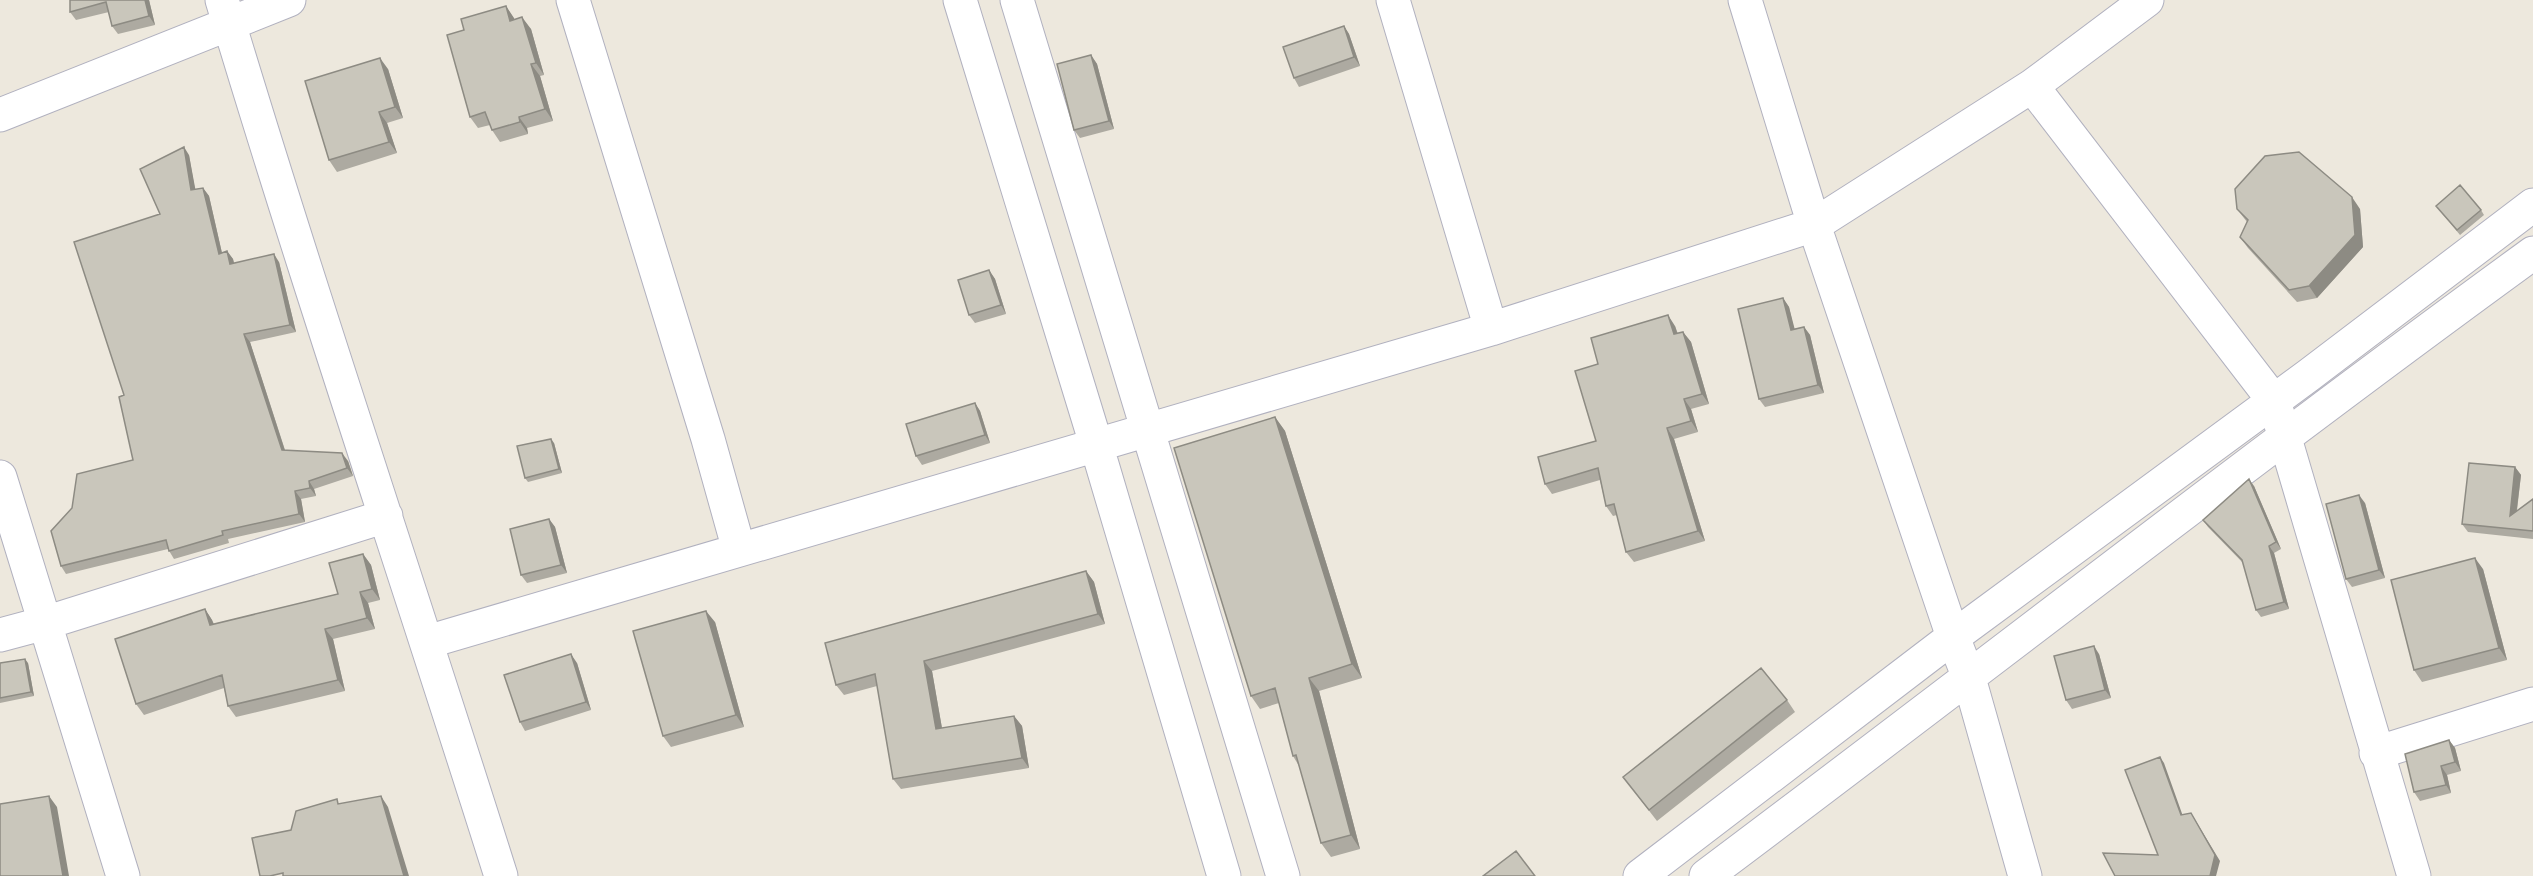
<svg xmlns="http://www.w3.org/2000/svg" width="2533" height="876" font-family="'PT Sans Narrow',sans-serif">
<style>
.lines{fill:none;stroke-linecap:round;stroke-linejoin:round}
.street-casing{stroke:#b1b1bf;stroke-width:35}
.street{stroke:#fff;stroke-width:33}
.wall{fill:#adaaa1}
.shaded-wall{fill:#8d8b83}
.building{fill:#c9c6bb;stroke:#8d8b83;stroke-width:1.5}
</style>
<rect width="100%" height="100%" fill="#ede8dd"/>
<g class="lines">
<defs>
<path id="street" d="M222,0c88,293 187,584 279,876
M573,0l135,439 31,111
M960,0l136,444 128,432
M1017,0l266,876
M1393,0l98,329
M1745,0l69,225 139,412 16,41 56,198
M2032,86l242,315 140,475
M0,115l289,-115
M0,477l123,399
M0,635l45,-12 341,-107
M427,642l1064,-313 323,-104 218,-139 115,-86
M2376,753l157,-49
M1640,876l313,-239 356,-262 224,-170
M1706,876c276,-207 548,-420 827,-623"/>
</defs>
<use href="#street" class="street-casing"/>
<use href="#street" class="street"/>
</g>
<path class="wall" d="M70,0h79l6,25 -37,9 -6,-8 -3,-14 -33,8 -6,-8z
M506,6l8,13 17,10 13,46 -4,1 13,45 -26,7 1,6 -28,8 -8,-12 -2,-5 -12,3 -8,-11 -6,-87z
M1344,26l5,8 11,32 -61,21 -5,-9z
M1091,55l6,9 17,65 -34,9 -6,-8z
M388,69l15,49 -16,5 10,30 -60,19 -8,-12z
M189,155l6,35 8,-2 6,8 13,57 5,-2 6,8 1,4 45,-1 17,70 -46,10 35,108 63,11 5,15 -39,13 2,7 -15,3 4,23 -77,17 1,4 -55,16 -6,-10 -102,25 -5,-8 72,-106 27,-246z
M2436,206l45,4 3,5 -24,20z
M2237,209h123l3,38 -46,51 -20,4 -49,-54 -8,-11 7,-15z
M989,270l6,9 11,35 -31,9 -6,-8z
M1783,298l6,9 5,22 10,-2 6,8 14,58 -59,14 -6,-8z
M1675,326l3,8 5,-2 8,10 18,62 -18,5 7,23 -24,7 31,102 -71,21 -8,-10 -9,-37 -4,1 -7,-10 -6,-26 -48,14 -7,-10 51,-43 2,-77z
M975,403l5,8 10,32 -68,22 -6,-9z
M1275,417l10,14 77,247 -43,13 41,158 -29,8 -10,-14 -22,-77 -6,-10 -14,-53 -19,6 -9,-13z
M554,443l8,30 -34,9 -3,-4z
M2515,467l6,8 -4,36 16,-12v40l-65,-7 -6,-8z
M2254,486l27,63 -7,4 15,56 -28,8 -5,-7 -13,-47 -35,-36 -5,-7z
M2365,503l20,75 -33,9 -6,-8z
M549,519l6,8 12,46 -40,10 -6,-8z
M363,554l8,11 9,35 -12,3 7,26 -42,10 12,52 -109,26 -8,-11 -4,-18 -80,27 -8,-11 69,-95 7,11 2,4 124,-30z
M2483,569l24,91 -85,22 -8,-12z
M1086,571l8,11 11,42 -173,47 10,57 72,-12 8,10 7,42 -128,21 -8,-10 -16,-93 -33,9 -8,-10z
M715,622l29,105 -73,20 -8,-11z
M2099,654l12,44 -39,11 -6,-9z
M0,663h28l6,33 -34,7z
M577,663l14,47 -66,21 -5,-9z
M1787,700l8,12 -138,109 -34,-44z
M2449,740l6,8 6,23 -14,4 4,18 -31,8 -6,-9z"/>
<path class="shaded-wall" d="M145,0h4l6,25 -6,-9z
M506,6l8,12 4,14 -8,-11z
M522,17l9,12 13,46 -8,-12z
M1344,26l5,8 11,32 -6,-9z
M1091,55l6,9 17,65 -5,-8z
M380,58l8,11 15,49 -8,-11z
M531,64l9,12 13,45 -8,-12z
M379,112l8,11 10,30 -8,-11z
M519,117l8,11 1,6 -8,-12z
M184,147l5,8 8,43 -6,-8z
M203,188l6,8 15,66 -5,-8z
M2352,197l8,12 3,38 -46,51 -8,-12z
M227,251l6,8 3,13 -6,-8z
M274,254l5,8 17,70 -6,-7z
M989,270l6,9 11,35 -5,-9z
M1783,298l6,9 8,31 -6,-8z
M1668,315l7,11 6,19 -7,-11z
M1804,327l6,8 14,58 -6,-8z
M1683,332l8,10 18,62 -7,-10z
M244,334l6,8 37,115 -5,-7z
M1684,399l7,10 7,23 -7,-11z
M975,403l5,8 10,32 -5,-8z
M1275,417l10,14 77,247 -10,-14z
M1667,428l7,11 31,102 -7,-10z
M551,439l3,4 8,30 -3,-4z
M342,453l6,8 5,15 -6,-8z
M2515,467l6,8 -6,49 -5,-8z
M2249,479l5,7 27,63 -5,-7z
M309,481l5,8 2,7 -6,-8z
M295,491l6,8 4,23 -6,-8z
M2359,495l6,8 20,75 -6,-8z
M549,519l6,8 12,46 -6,-8z
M2269,546l5,7 15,56 -5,-7z
M363,554l8,11 9,35 -8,-11z
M2475,558l8,11 24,91 -8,-12z
M1086,571l8,11 11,42 -7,-10z
M360,592l8,11 7,26 -8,-11z
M205,609l7,11 6,16 -8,-11z
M706,611l9,11 29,105 -8,-12z
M325,629l8,10 12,52 -7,-11z
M2094,646l5,8 12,44 -6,-8z
M571,654l6,9 14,47 -5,-8z
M25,659l3,4 6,33 -3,-4z
M924,661l8,10 12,69 -8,-11z
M1309,678l10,13 41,158 -9,-14z
M1014,716l8,10 7,42 -7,-10z
M2449,740l6,8 6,23 -6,-9z
M2160,757l4,6 21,59 -4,-7z
M2441,766l6,9 4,18 -5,-8z
M49,796l8,11 12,69h-6z
M381,796l7,11 21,69h-5z
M2191,813l29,48 -4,15h-6z"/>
<path class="building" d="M70,0h75l4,16 -37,10 -6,-24 -36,10z
M506,6l4,15 12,-4 14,46 -5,1 14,45 -26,8 1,5 -28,8 -7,-18 -15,5 -23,-82 17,-5 -3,-11z
M1344,26l10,31 -60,21 -11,-31z
M1091,55l18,66 -35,9 -17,-66z
M380,58l15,49 -16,5 10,30 -60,18 -24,-79z
M184,147l7,43 12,-2 16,66 8,-3 3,13 44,-10 16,71 -46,9 38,116 60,3 5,15 -38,13 1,7 -15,3 4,23 -77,17 1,4 -54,16 -3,-11 -105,26 -10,-35 21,-23 5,-34 56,-14 -14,-63 5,-2 -50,-153 86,-28 -20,-45z
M2299,152l53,45 3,38 -46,51 -20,4 -49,-53 8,-17 -11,-11 -2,-20 30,-33z
M2460,185l21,25 -24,20 -21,-24z
M989,270l12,35 -32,10 -11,-35z
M1783,298l8,32 13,-3 14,58 -59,14 -21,-90z
M1668,315l6,19 9,-2 19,62 -18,5 7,22 -24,7 31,103 -72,21 -12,-48 -8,2 -8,-38 -53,16 -7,-27 58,-16 -21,-70 23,-7 -7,-26z
M975,403l10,32 -69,21 -10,-32z
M1275,417l77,247 -43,14 42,157 -30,8 -25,-88 -3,1 -18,-68 -24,8 -77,-248z
M551,439l8,30 -34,9 -8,-32z
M2469,463l46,4 -5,49 23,-17v32l-71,-7z
M2249,479l27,63 -7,4 15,56 -28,8 -14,-50 -39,-40z
M2359,495l20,75 -33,9 -20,-75z
M549,519l12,46 -40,10 -11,-46z
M363,554l9,35 -12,3 7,26 -42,11 13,51 -110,26 -6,-31 -86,29 -21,-65 90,-30 5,16 128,-31 -9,-31z
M2475,558l24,90 -85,22 -23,-90z
M1086,571l12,43 -174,47 12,68 78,-13 8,42 -129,21 -18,-105 -39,11 -11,-42z
M706,611l30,104 -73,21 -30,-105z
M2094,646l11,44 -39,10 -12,-44z
M571,654l15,48 -66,20 -16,-47z
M25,659l6,33 -31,6v-35z
M1761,668l26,32 -138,110 -26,-33z
M2449,740l6,22 -14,4 5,19 -32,7 -9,-38z
M2160,757l21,58 10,-2 24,42 -5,21h-95l-12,-23 55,2 -33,-85z
M49,796l14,80h-63v-72z
M381,796l23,80h-121v-3l-13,3h-10l-8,-38 39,-8 5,-19 41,-12 1,5z
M1516,851l19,25h-52z"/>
</svg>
